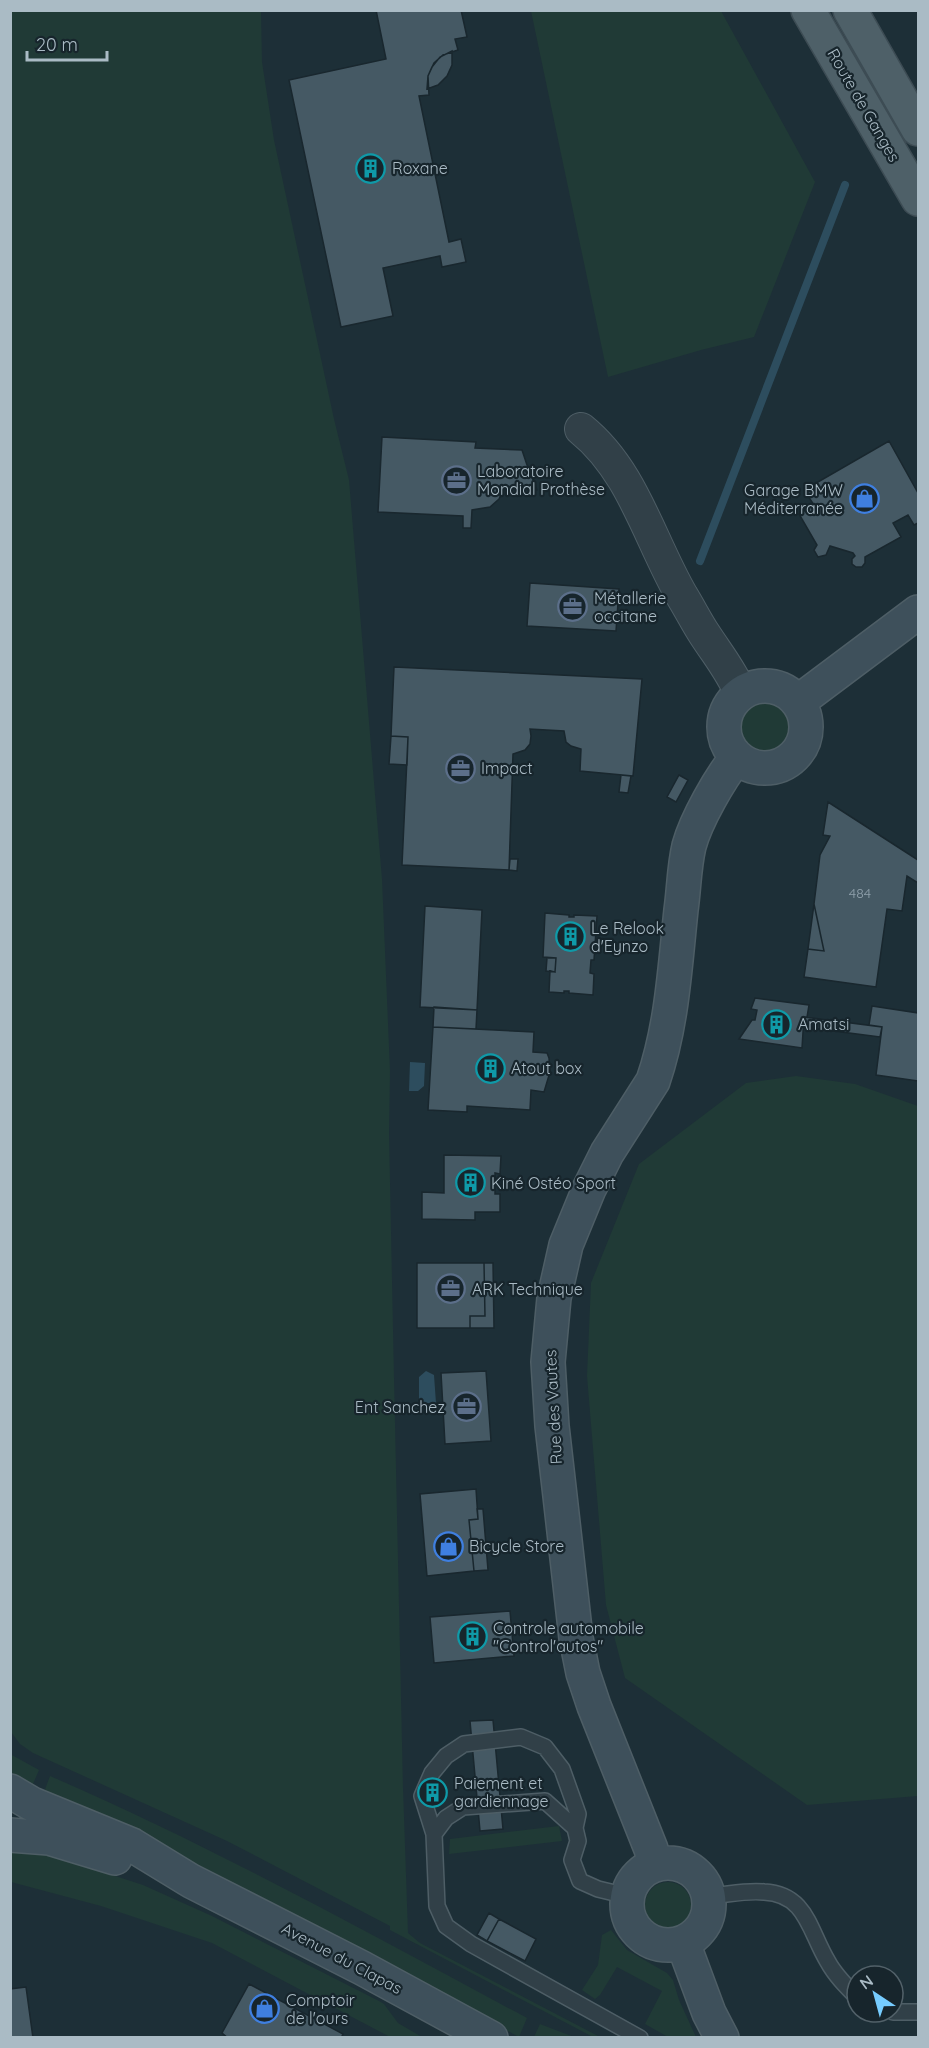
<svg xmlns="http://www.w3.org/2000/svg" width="929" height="2048" font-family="Quicksand,sans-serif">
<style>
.green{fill:#203a36}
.water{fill:#2d4d5e}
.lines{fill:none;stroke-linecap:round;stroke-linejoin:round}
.stream{stroke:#2d4d5e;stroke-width:8}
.building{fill:#455964;stroke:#19272e;stroke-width:1.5}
.lane-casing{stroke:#4e5e66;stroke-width:18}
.street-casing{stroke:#4e5e66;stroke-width:34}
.secondary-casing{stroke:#4e5e66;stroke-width:36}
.primary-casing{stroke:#3d4c54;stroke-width:36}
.lane{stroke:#314048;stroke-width:15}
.street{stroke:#314048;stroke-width:32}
.secondary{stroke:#3e505b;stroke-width:33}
.primary{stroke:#4e6068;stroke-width:33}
.labels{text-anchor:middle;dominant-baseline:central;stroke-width:4.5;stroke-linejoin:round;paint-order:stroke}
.number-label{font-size:14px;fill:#91a2ad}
.street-label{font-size:16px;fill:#aabbc5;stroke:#17252c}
.poi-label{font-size:16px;fill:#aabbc5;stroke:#17252c;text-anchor:start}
</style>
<rect width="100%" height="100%" fill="#1d2f37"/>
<path class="green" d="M11,10l250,1 1,51 12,78 60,279 15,61 33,399 8,192 -1,62 5,245 9,410 5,145 12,10 180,94h-7l-203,-107v-4l-163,-85 -194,-88 -13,-9 -9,-12z
M531,11h190l94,171 -61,155 -53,13 -93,27z
M739 727a27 27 0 1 1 54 0a27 27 0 1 1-54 0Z
M796,1076l59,8 63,22v690l-111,9 -182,-127 -19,-73 -19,-229 4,-93 48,-119 107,-81z
M10,1754l29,16 -9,21 -19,-14z
M50,1776c164,71 320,158 477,242l-8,19 -281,-151 -51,-25 -144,-66z
M559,1826l3,15 -113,13 1,-15z
M10,1851l37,1 13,6 83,27 69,31 167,85 5,3 14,19 24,14h-32l-178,-94 -111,-37 -90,-24z
M645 1905a23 23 0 1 1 46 0a23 23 0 1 1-46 0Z
M611,1930l16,20 40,23 6,7 6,20 17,37h-28l-23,-13 17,-33 -45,-24 -17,28 -5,4 -13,-9 16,-25 4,-30z
M540,2024l34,13h-40z"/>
<path class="water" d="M410,1062l15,1 -1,23 -6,5h-9z
M426,1371l8,4 2,28h-17v-26z"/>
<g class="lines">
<path class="stream" d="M700,561l145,-376"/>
</g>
<path class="building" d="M376,10h85l6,27 -12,2 3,11 -15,5 -9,8 -6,13 1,19 -10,1 30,146 12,-3 5,23 -24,5 -2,-11 -57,12 10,48 -52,11 -52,-247 97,-21z
M452,51v14l-5,11 -9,9 -11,4 1,-13 4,-9 8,-10z
M382,437l94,5 -1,6 47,2 6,18h-2v4h4l7,18 -33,-2 -5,11 -9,8 -18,3 -1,18h-8v-12l-85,-4z
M889,441l29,52v30l-4,2 -6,-10 -15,8 8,14 -36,20v6l-3,4h-6l-4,-3v-5l3,-3 -2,-3 -23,-7 -4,9 -8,2 -4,-7 3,-5 -18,-31 15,-9 -10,-15z
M530,583l89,6 -3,42 -89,-5z
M394,667l248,12 -9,97 -53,-5 1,-22 -10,-3 -5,-4 -2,-11 -34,-2 1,7 -1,8 -5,6 -12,4 -4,116 -107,-5 6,-128 -17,-1z
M391,736l17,1 -1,28 -18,-1z
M621,775l10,1 -3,17 -9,-1z
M679,775l9,5 -12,22 -9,-5z
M828,802l90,58v23l-11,-7 -5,35 -15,-2 -11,78 -72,-10 4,-28 16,2 -10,-47 6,-49 10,-19 -7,-1z
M510,859h8l-1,12 -8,-1z
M814,904l10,47 -16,-2z
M425,906l57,4 -5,100 -57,-3z
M545,913l24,2v2h5v-2l23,1 -3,44h-3l-1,13 4,1 -1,21 -24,-2v-2h-5v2l-15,-1 1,-21 5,1 1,-14 -13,-1z
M547,958h9l-1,14 -9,-1z
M755,998l54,7 -2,12h-3l-2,31 -63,-9 13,-19h3l2,-10 -6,-1z
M872,1006l46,7v68l-42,-6 6,-48 -13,-2z
M434,1007l43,3 -1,19 -43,-2z
M804,1017l78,10 -2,10 -77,-10z
M433,1027l101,5 -1,20 14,1 2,5 1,14 -6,20 -13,-2 -1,20 -63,-4v6l-39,-2z
M444,1155l57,1 -1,18 -5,-1v21h5v18h-25v8l-53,-1v-27l22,1z
M417,1263h67l1,53h-15v12h-53z
M484,1263h9l1,65h-24v-12h15z
M486,1371l5,70 -46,3 -4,-71z
M476,1489l2,30 -9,1 5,51 -47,5 -7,-82z
M477,1509h6l5,61 -14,1 -5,-51 9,-1z
M510,1611l4,45 -80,7 -4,-46z
M493,1720l10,109 -23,2 -10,-110z
M433,1784l6,4 -5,11 -7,-4z
M489,1913l10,6 -12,22 -10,-6z
M499,1919l37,20 -11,22 -38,-20z
M249,1984l94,50 -2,4h-113l-6,-5z
M26,1987l7,51h-23v-49z"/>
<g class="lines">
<defs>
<path id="lane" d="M434,1834l-12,-38 10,-23 14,-17 18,-12 57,-7 24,10 17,22 16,45 -3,14
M627,1896l-29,-7 -18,-8 -8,-21 6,-19 -3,-13 -30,-27 -82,6 -17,11 -12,16 3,72 9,20 25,18 169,94
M709,1896c18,-1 36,-6 55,-4 43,2 45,39 64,70 7,13 18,24 29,35
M893,2012h25"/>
<path id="street" d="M581,429c52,42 68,110 101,167 8,13 15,27 23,39 13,20 27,37 36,59"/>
<path id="secondary" d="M724 727a41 41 0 1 1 82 0a41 41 0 1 1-82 0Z
M798,702l120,-90
M10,1791l22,13 100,41 59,36 171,87 129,70
M10,1835l39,3 66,20
M627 1904a41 41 0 1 1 82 0a41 41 0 1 1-82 0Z
M655,1865l-4,-16 -57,-143 -11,-33 -7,-35 -16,-142 -8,-70 -4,-64 6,-64 12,-53 23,-56 18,-36 46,-72c19,-55 22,-114 28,-171 3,-21 3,-43 8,-64 7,-26 31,-68 48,-89
M683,1943l26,70 13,25"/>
<path id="primary" d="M808,10l110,189
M850,10l68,119"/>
</defs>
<use href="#lane" class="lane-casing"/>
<use href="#street" class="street-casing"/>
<use href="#secondary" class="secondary-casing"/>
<use href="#primary" class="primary-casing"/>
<use href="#lane" class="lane"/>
<use href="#street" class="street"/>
<use href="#secondary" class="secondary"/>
<use href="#primary" class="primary"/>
</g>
<defs>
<symbol id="building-ring" viewBox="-11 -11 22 22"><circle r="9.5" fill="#17252c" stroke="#0f9aa8" stroke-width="1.5"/><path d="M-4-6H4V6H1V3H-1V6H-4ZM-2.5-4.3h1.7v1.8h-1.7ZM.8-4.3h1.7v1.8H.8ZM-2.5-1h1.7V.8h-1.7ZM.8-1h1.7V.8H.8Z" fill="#0f9aa8"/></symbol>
<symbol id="office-ring" viewBox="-11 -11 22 22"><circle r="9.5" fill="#17252c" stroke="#5c6f8a" stroke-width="1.5"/><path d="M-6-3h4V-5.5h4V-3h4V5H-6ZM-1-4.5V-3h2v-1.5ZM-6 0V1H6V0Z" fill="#5c6f8a"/></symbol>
<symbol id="shop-ring" viewBox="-11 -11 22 22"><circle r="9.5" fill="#17252c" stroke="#3f7fe0" stroke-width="1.5"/><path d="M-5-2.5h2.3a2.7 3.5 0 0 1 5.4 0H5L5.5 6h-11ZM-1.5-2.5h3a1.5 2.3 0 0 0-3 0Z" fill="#3f7fe0"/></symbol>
</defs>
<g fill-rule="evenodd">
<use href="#building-ring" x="354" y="152" width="33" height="33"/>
<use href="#office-ring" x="440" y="464" width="33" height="33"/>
<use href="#shop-ring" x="848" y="482" width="33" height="33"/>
<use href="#office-ring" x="556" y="590" width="33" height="33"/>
<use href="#office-ring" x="444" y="752" width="33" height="33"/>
<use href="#building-ring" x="554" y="920" width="33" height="33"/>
<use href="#building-ring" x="760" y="1008" width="33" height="33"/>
<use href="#building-ring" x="474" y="1052" width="33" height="33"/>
<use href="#building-ring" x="454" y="1166" width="33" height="33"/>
<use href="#office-ring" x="434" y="1272" width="33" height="33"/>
<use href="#office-ring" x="450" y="1390" width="33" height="33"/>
<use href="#shop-ring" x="432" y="1530" width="33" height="33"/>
<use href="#building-ring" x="456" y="1620" width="33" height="33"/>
<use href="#building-ring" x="416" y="1776" width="33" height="33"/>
<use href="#shop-ring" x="248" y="1992" width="33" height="33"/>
</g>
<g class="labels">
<g class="number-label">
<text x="860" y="893">484</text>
</g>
<g class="street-label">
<text transform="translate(864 105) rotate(60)">Route de Ganges</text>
<text transform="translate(553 1407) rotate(-93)">Rue des Vautes</text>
<text transform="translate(342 1958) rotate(28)">Avenue du Clapas</text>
</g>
<g class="poi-label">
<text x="392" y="168">Roxane</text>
<text x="477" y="471">Laboratoire<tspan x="477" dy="18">Mondial Prothèse</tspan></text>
<text x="843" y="490" text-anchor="end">Garage BMW<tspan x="843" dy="18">Méditerranée</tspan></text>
<text x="594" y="598">Métallerie<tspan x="594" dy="18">occitane</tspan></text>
<text x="481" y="768">Impact</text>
<text x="591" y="928">Le Relook<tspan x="591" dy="18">d'Eynzo</tspan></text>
<text x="798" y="1024">Amatsi</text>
<text x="511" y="1068">Atout box</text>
<text x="491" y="1183">Kiné Ostéo Sport</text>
<text x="472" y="1289">ARK Technique</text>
<text x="445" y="1407" text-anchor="end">Ent Sanchez</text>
<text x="469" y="1546">Bicycle Store</text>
<text x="493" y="1628">Controle automobile<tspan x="493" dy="18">"Control'autos"</tspan></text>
<text x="454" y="1783">Paiement et<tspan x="454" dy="18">gardiennage</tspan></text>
<text x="286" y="2000">Comptoir<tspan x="286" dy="18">de l'ours</tspan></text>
</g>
</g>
<rect width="929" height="2048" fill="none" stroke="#aabbc5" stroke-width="24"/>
<g transform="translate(875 1994) rotate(324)"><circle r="28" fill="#17252c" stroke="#526169" stroke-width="1.5"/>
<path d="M0-4.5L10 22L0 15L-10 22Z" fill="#76ccff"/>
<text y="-9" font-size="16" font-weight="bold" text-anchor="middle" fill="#aabbc5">N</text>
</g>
<path d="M27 51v9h80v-9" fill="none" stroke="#aabbc5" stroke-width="3"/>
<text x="36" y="51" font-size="18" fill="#aabbc5" stroke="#17252c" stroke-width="4.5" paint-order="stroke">20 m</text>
</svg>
